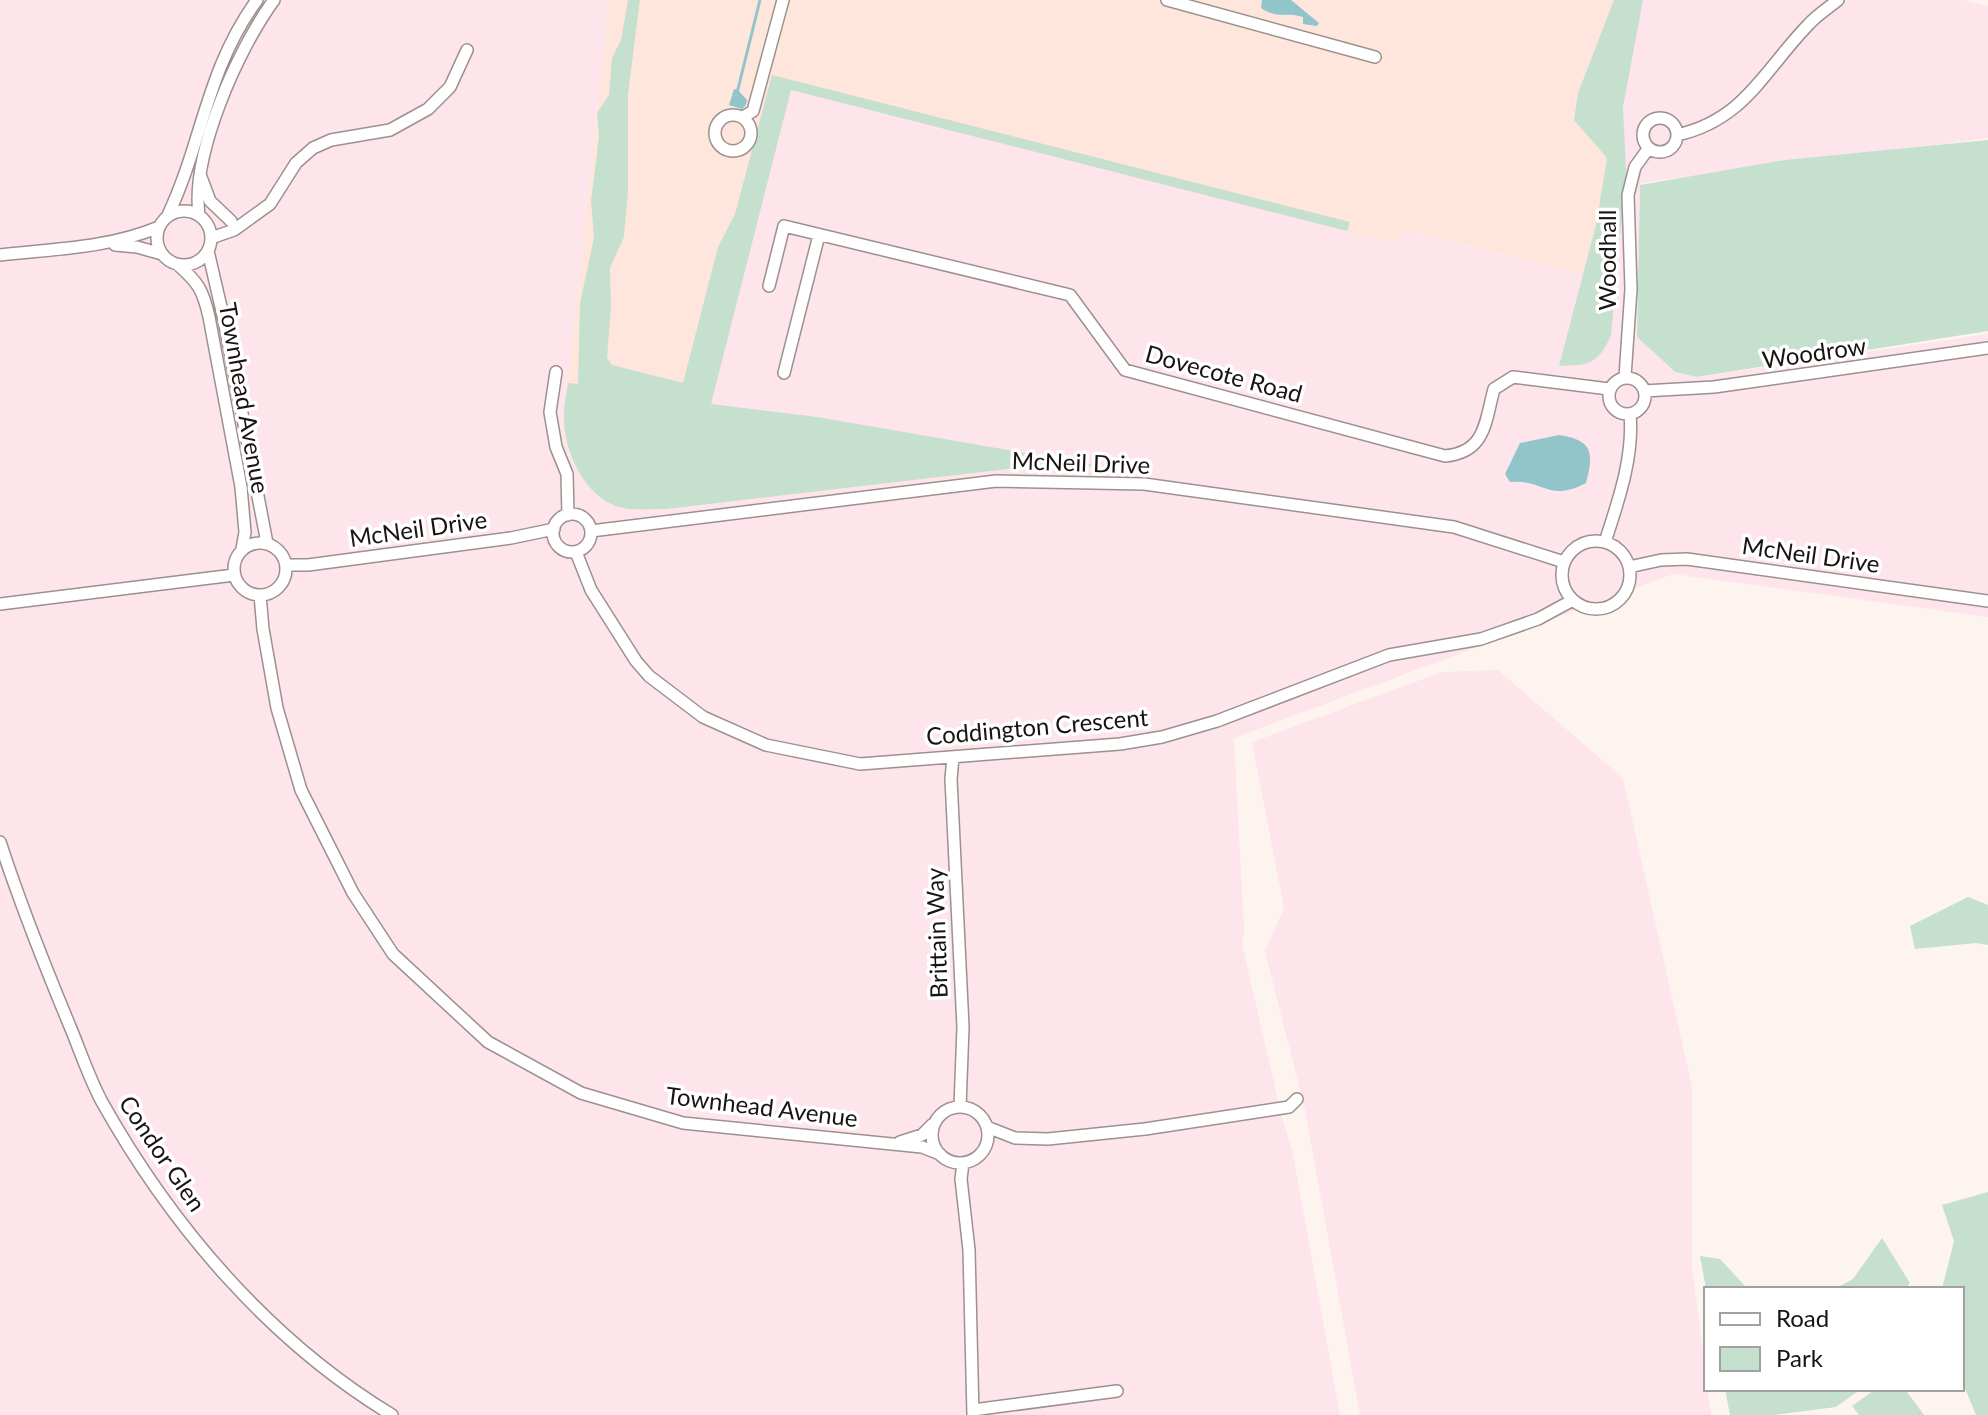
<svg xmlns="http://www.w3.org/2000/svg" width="1988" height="1415" font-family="Lato,sans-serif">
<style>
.commercial{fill:#ffe6dd}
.industrial{fill:#fee4eb}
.green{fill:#c5e0ce}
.water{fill:#91c5ca}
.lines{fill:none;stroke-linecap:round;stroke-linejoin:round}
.stream{stroke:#91c5ca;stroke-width:3}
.minor-casing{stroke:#9c918c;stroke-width:14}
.minor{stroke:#fff;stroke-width:11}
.labels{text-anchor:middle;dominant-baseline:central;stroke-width:7;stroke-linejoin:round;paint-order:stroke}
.street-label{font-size:24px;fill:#181411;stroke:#fff}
</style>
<rect width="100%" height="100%" fill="#fef4ef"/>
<path class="commercial" d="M609,0h1005l-35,93 -5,26 33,39 -11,67 -13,50 -175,-45 -15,13 -682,162 -144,-15z"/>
<path class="industrial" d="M0,0h609l-42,389 144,15 80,-314 602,153 14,-13 175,45 14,-50 11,-67 -33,-38 4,-27 36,-93h350l24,6v132l-348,45 -3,154 39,36 21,4 291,-43v283l-315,-43 -439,164 10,192 -2,14 40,173 11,37 47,261h-1340z
M1498,670l125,108 69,309v179l19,149h-351l-55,-305 -40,-159 19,-43 -32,-166 190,-70z"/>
<path class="green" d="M628,0h12l-12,94v97l-4,46 -14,31 1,38 -4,52 5,7 71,18 35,-136 17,-33 37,-139 578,147 -3,9 -556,-141 -80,314 106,13 283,49 -84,2 -350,41c-12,0 -25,1 -37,0 -40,-4 -64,-53 -65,-89 -1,-12 2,-25 4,-37l10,1 2,-81 14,-65 -3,-37 8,-65 -2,-23 12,-18 3,-37 9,-18z
M1614,0h29l-20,107 3,63 -15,166c-14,29 -22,29 -52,30l37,-141 11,-67 -33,-38 4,-27z
M1988,140v191l-292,46 -21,-5 -38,-35 3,-152 145,-25z
M1968,897l20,8v40l-12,-2 -61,6 -5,-23z
M1988,1192v223h-12l-14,-34v-92h-20l12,-48 -12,-36z
M1882,1238l28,45 -5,6h-71l19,-10z
M1700,1256l20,3 28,30h-42z
M1725,1389h136l-25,18 -61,8h-45z
M1876,1389h29l19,26h-65l-7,-9z"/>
<path class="water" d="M1262,0h29l28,23 -2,3 -14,-2v-7c-17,-6 -24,3 -42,-9z
M734,89l4,1 9,10 -1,5 -4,4 -13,-4z
M1559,435c34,5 35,18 27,48 -38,20 -41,-4 -76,-1l-5,-8 15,-31z"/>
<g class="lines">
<path class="stream" d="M737,93l23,-93"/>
<defs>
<path id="minor" d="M1167,0l208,57
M715 133a18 18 0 1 1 36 0a18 18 0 1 1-36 0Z
M743,117l10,-6 30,-111
M1643 135a17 17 0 1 1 34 0a17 17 0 1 1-34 0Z
M1677,135c68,-15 87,-65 132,-111 8,-9 19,-16 29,-24
M201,177l9,24 21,20
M157 238a27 27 0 1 1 54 0a27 27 0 1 1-54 0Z
M168,215c35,-74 38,-145 89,-215
M199,215c-8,-61 39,-166 75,-215
M211,238l23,-8 36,-26 26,-41 17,-15 18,-8 59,-10 38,-21 22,-22 17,-37
M115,245l22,2 25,7
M208,251l16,69 43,223
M0,255c54,-6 109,-7 159,-28
M177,264c21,18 26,26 32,53l32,170 4,45 -3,17
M769,286l15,-60 286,69 55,75 320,86c41,-4 40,-34 49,-67l19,-12 96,12
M556,372l-6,40 6,35 11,27 1,41
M784,373l35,-138
M1625,377l6,-88 -3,-94 7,-28 13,-18
M1609 396a18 18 0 1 1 36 0a18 18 0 1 1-36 0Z
M1644,391l70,-4 274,-39
M553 533a19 19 0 1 1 38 0a19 19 0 1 1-38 0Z
M591,531l405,-50 148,3 310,43 110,35
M1562 575a34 34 0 1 1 68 0a34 34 0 1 1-68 0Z
M1605,542c13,-40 29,-85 25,-128
M234 569a26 26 0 1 1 52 0a26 26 0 1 1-52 0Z
M576,552l15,38 45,71 13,15 54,41 63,28 94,19 260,-20 42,-7 55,-16 172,-66 92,-16 57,-20 35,-19
M287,565h21l203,-27 43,-9
M1629,567l32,-7 26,-1 301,42
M260,595l3,34 14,79 24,82 52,103 40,61 95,88 93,51 102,30 239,24 18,7
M0,604l234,-29
M953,757l-2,22 12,248 -3,80
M0,842c20,61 44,122 69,182 11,26 20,54 33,78 70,125 168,239 290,313
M932 1135a28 28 0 1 1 56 0a28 28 0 1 1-56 0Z
M987,1127l28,11 33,1 97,-10 144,-22 8,-8
M900,1142l22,-7 11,-11
M963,1163l-2,16 8,71 4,165
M973,1410l144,-19"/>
</defs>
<use href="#minor" class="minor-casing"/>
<use href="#minor" class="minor"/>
</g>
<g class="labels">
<g class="street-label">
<text transform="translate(1606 260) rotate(-90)">Woodhall</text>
<text transform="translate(1814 352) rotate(-8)">Woodrow</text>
<text transform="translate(1224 373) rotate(15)">Dovecote Road</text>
<text transform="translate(245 398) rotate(80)">Townhead Avenue</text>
<text transform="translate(1081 462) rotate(2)">McNeil Drive</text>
<text transform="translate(418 528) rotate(-8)">McNeil Drive</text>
<text transform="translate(1811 554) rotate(8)">McNeil Drive</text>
<text transform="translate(1037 726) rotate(-5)">Coddington Crescent</text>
<text transform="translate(936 933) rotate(-92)">Brittain Way</text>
<text transform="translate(762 1106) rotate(7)">Townhead Avenue</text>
<text transform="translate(163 1153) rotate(56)">Condor Glen</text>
</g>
</g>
<rect x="1704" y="1287" width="260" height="104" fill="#ffffff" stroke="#a3a1a0" stroke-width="2"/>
<rect x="1720" y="1313" width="40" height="12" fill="#ffffff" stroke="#a3a1a0" stroke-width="2"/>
<text x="1776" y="1327" font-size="24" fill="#181411">Road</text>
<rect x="1720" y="1347" width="40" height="24" fill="#c5e0ce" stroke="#a3a1a0" stroke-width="2"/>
<text x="1776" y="1367" font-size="24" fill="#181411">Park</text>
</svg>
